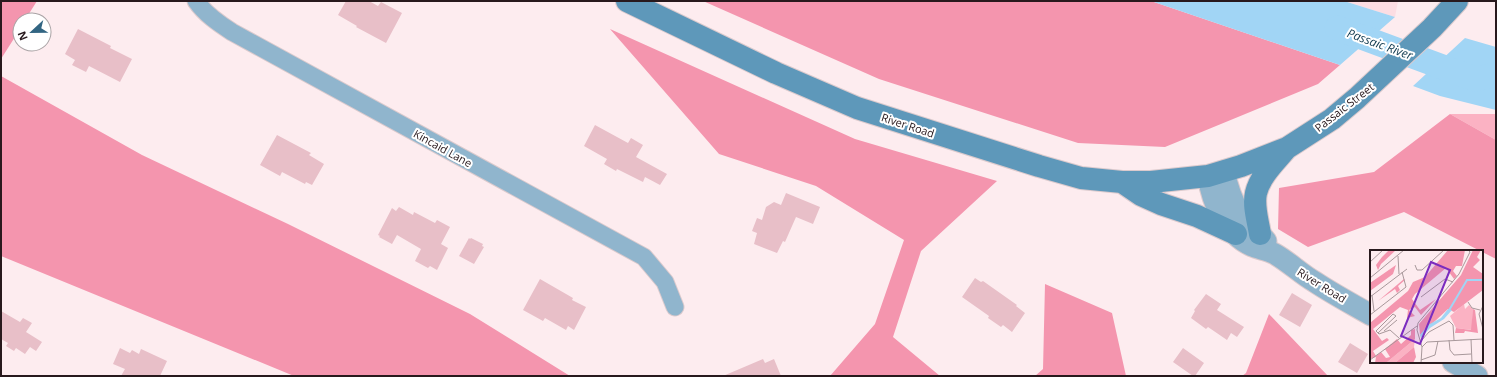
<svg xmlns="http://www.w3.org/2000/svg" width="1497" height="377" font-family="'Open Sans',sans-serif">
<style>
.built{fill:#fcdde3}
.green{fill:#fbb2c3}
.forest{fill:#f495ae}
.water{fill:#a1d5f5}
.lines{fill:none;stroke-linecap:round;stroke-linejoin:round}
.river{stroke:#a1d5f5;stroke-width:25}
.building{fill:#e8bfc8}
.minor-casing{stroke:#dbcacd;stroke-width:19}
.tertiary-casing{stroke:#dbcacd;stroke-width:23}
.secondary-casing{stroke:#dbcacd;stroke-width:24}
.minor{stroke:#90b5cd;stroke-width:17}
.tertiary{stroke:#90b5cd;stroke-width:21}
.secondary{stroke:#5e98ba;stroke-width:22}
.labels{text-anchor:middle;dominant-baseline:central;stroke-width:4;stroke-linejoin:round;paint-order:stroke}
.street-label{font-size:11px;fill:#28191d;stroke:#fff}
.water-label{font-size:12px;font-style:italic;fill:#0f394e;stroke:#fff}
.inset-river{fill:none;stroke:#a1d5f5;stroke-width:2}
.inset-road{fill:none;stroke:#a8989b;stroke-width:1}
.view{fill:#7b2cbf;fill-opacity:0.15;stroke:#7b2cbf;stroke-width:2}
.inset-edge{fill:none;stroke:#28191d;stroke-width:2}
</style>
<rect width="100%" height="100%" fill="#fdecef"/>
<path class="built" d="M1344,1h54l-3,16z"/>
<path class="green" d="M1450,114h46v26z"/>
<path class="forest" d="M1,1h36l-12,19h-5v9l-19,30z
M703,1h448l189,64 -22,19 -153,63 -87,-4 -199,-64z
M610,29l245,110 142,42 -76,70 -28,86 47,39h-110l45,-52 29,-84 -88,-54 -97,-32z
M1,76l141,79 146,69 182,90 100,62h-276l-293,-120z
M1450,114l46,26v119l-92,-47 -96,35 -30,-18 1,-41 95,-16z
M1045,284l67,29 14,63h-91l8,-7z
M1269,314l59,62h-86l4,-3z"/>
<path class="water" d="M1151,1h193l51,16 -55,48z
M1465,38l31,9v63l-56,-14 -27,-10z"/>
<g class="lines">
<path class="river" d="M1337,28l138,51 21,-4"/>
</g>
<path class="building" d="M346,1h23l9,5 3,-4 21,11 -16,30 -30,-16 1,-1 -19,-11z
M78,29l33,17 -1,2 22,11 -12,23 -31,-16 -3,6 -14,-7 3,-5 -10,-6z
M595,125l33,18 3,-5 12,7 -7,12 31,17 -7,11 -15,-8 -2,5 -26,-13 -1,2 -12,-7 3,-5 -23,-13z
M277,135l34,18 -2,2 15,9 -12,21 -6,-3 -1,2 -23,-12 -2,4 -20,-11z
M786,193l34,14 -7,17 -17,-7 -11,25 -2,-1 -6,12 -23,-9 3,-11 -5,-2 5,-13 5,2 4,-13 8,-5 7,3z
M399,207l14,8 1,-3 21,11 2,-3 13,7 -9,17 7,4 -11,22 -7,-4 -2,2 -13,-7 6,-12 -24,-14 -5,9 -13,-7 1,-1 -2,-1 14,-27 4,3z
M469,238l1,1 1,-1 12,6 -1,2 2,1 -10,17 -15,-8z
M975,278l6,4 2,-1 34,24 -1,1 9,7 -13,19 -9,-7 -2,2 -13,-9 1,-2 -27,-19z
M540,279l33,19 -1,2 14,7 -12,23 -6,-4 -2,4 -21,-12 -2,3 -20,-11z
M1292,293l20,12 -12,22 -21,-12z
M1206,294l15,10 -4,6 27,17 -7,10 -6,-4 -4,7 -19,-13 -2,2 -15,-11 4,-7 -1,-1z
M1,311l19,11 3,-4 9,5 -6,9 16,10 -6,9 -6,-4 -5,7 -9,-6 -2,3 -8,-5 2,-3 -7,-4z
M1350,343l18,11 -11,19 -19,-11z
M120,348l10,5 2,-3 7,4 2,-5 26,12 -7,15h-39l4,-7 -12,-5z
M1183,348l21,15 -9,13h-2l-20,-14z
M763,359l2,4 9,-4 7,17h-58z"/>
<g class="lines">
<defs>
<path id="minor" d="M196,1c9,13 22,22 36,31l412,225 21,25 10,25"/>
<path id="tertiary" d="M1224,171c3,14 7,28 15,41 7,11 19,18 27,29
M1208,176c4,26 17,58 44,70 7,3 16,4 23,8 14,8 26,20 40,28 18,12 37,22 56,33
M1453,362l24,14"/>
<path id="secondary" d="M627,1l149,72 81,35 182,58 42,12 41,4h29l57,-6 33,-10 46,-18 45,-29 25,-21 75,-70 25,-27
M1122,182l19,13 20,9 36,12 39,18
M1260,234c-2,-13 -7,-28 -4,-41 4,-17 19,-31 30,-44"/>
</defs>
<use href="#minor" class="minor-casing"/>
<use href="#tertiary" class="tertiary-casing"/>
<use href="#secondary" class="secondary-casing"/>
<use href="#minor" class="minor"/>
<use href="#tertiary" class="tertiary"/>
<use href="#secondary" class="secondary"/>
</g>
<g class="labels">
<g class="street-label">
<text transform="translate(1344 107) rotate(-38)">Passaic Street</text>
<text transform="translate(908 125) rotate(18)">River Road</text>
<text transform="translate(443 148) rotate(29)">Kincaid Lane</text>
<text transform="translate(1322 285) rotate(32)">River Road</text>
</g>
<g class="water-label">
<text transform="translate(1380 44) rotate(20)">Passaic River</text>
</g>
</g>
<g transform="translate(1370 250)">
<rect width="113" height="113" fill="#fdecef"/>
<path d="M94,54l1,5 4,-4 4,4 -1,21 -16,-2 -6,-12zM45,89l-1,8 -19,16h-9z" fill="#fbb2c3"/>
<path d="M26,0l-15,14 -3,6 -2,-5 6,-8 7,-7zM78,0h17l-3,16h-6l-3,5 4,5 -3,3 -8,-11 -31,26 -3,5 8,11 16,-11 -15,16 -6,-8 -6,3 6,6 -8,2 1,-8 -8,-3 -27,22 9,12 5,-3 2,2 -16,11 3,5 5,-4 5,6 4,-1 -5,-8 12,-10 4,5 10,-9v-5l4,-1v10l-29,24h-11l1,-6 -6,2v-36l38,-32 5,-9 12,-5zM103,0h8l-4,7 3,3 -7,7 10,7v16l-29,22 -6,-3 -28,26 -1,-11 42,-49zM26,15l-3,9 -23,17v-8zM34,29l1,1 -7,6 2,4 -3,3 -2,-4 -17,12zM103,59l2,1 3,23 -13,-2 -1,2h-9l1,-5 15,2zM44,97l2,10 -3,6h-18z" fill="#f495ae"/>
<path d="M78,59l4,1 -8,9 -14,9 -9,10 -1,-3 8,-10 13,-7z" fill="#a1d5f5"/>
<path class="inset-river" d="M78,62l19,-32h16"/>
<path class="inset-road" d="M28,6l1,18M0,12l13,-12M45,15l2,5h5l22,-20M0,28l34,-28M2,45l2,16M0,47l37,-28M51,47l24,-18 8,3M98,52l4,6 8,2M113,56l-4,8 4,15M0,65l36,-28 -4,-15M26,66l-3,-2 -17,17 3,3 11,-4 9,8M14,81l13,-11M8,83l18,-17M101,89l1,24M79,90l1,10 4,5 17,-1M51,91l8,-9 20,-11 4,4 1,15M52,97l5,-5 56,-3M0,110l47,-34M51,110l14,-5 3,-14M51,113l1,-16 -5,-17 1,-7 41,-49 11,-22 -2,-2"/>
<path class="view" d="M61,12l19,8 -30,74 -19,-8z"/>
<rect width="113" height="113" class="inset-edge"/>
</g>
<rect width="1497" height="377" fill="none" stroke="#28191d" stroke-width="4"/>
<g transform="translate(32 32) rotate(248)"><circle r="19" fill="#ffffff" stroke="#a9a3a5"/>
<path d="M0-3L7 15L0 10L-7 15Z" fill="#326582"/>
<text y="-6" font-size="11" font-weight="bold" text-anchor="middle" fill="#28191d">N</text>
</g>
</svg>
